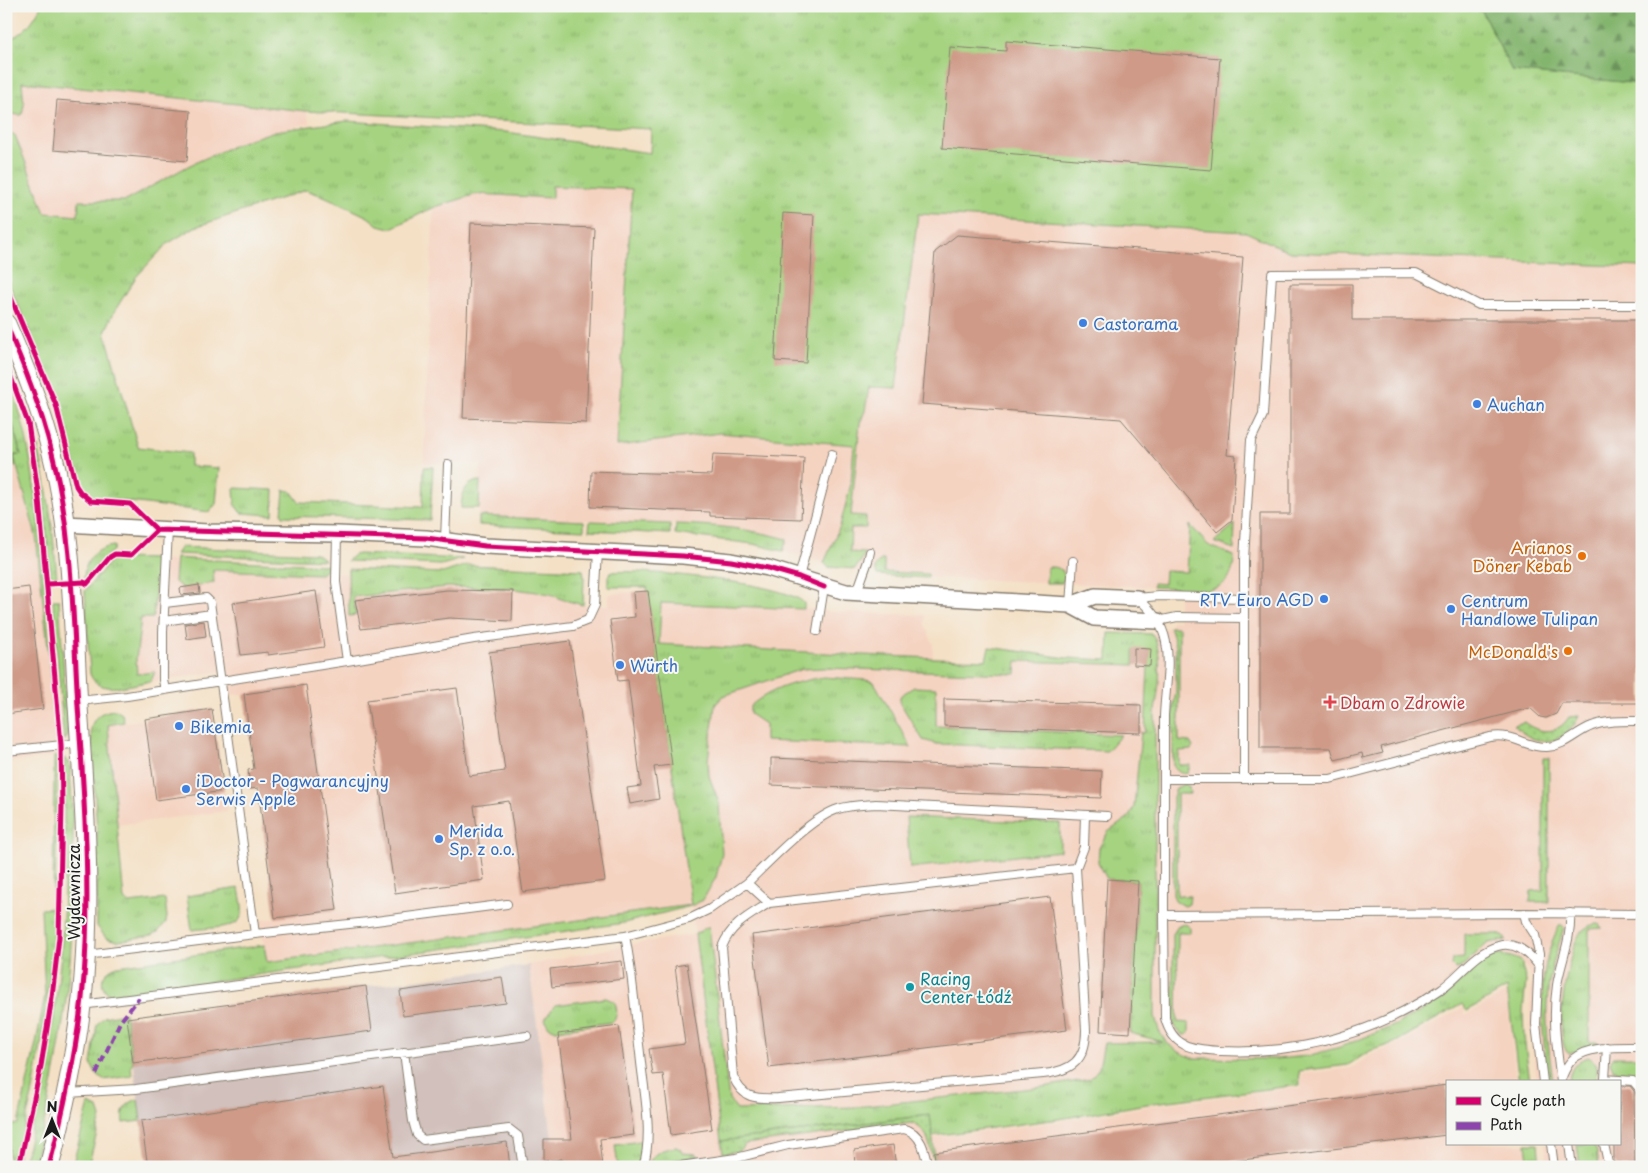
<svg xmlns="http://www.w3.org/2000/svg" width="1648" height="1173" font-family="'Playpen Sans',sans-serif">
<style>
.built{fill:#f5d3c1}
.industrial{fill:#d1c0bc}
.grass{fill:url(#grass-tufts);stroke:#60784e}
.forest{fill:url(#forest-firs);stroke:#506845}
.garden{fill:url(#garden-dots);stroke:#60784e}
.building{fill:#cf9a87}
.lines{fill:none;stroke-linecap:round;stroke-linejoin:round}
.service-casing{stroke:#887e70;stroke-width:10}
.minor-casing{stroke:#887e70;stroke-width:18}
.tertiary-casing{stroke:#887e70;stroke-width:21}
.service{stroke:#fff;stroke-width:8}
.minor{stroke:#fff;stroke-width:15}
.tertiary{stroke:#fff;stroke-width:19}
.quiet{stroke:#8e44ad;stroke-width:4;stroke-dasharray:8 4;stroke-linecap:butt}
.cycleway-casing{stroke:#f6f6f2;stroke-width:8}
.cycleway{stroke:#d6006c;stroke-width:5}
.shop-dot{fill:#3f7fe0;stroke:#f6f6f2;stroke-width:2}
.food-dot{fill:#e8710a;stroke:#f6f6f2;stroke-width:2}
.health-dot{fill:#e0444e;stroke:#f6f6f2;stroke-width:2}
.culture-dot{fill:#0f9aa8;stroke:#f6f6f2;stroke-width:2}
.labels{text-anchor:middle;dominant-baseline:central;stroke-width:4;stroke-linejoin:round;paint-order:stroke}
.shop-label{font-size:16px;fill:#366cbe;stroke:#f6f6f2;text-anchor:start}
.food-label{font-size:16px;fill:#c56008;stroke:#f6f6f2;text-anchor:end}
.health-label{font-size:16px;fill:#be3a42;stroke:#f6f6f2;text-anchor:start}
.street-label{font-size:16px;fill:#1c1c1c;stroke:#f6f6f2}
.culture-label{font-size:16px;fill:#0d838f;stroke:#f6f6f2;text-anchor:start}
</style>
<defs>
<pattern id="grass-tufts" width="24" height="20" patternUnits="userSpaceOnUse" patternTransform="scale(1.25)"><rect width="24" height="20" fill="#a5d380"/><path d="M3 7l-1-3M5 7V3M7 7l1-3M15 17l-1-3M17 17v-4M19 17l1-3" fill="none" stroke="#8db56e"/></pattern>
<pattern id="forest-firs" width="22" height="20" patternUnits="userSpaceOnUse" patternTransform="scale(1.25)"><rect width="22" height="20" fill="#84b56e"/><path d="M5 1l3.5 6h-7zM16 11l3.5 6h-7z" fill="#6b925a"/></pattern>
<pattern id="garden-dots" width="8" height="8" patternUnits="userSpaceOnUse" patternTransform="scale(1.25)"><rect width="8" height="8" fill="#a5d380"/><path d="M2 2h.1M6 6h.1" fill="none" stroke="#8db56e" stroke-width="1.8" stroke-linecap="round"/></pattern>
</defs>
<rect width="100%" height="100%" fill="#f6f6f2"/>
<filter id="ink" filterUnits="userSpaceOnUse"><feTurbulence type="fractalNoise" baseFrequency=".02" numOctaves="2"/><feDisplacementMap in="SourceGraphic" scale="10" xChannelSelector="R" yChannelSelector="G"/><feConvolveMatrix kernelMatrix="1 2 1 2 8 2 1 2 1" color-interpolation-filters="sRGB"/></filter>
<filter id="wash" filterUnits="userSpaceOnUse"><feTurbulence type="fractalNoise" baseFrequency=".0096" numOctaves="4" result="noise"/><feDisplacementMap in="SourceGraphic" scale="20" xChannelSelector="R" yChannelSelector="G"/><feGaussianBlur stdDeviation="1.12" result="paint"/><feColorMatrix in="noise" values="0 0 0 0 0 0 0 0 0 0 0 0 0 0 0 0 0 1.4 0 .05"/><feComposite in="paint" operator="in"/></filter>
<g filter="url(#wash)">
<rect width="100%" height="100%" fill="#f4e0c5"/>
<path class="built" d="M6,67l300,44 4,12 -35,8 -33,11 -52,23 -65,36 -89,71 -30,-65z
M633,176l-15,270 102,-13 134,12 15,-59 27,1 21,-173 329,18 44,20 352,15v900h-94l-3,-23h74v-62h-82l-7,-57v-20l2,-25 -4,-11 -7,-8 -9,-5 -25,2 -45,41 -46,26 -73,27 -46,7h-78l-16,-4 -6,-4 -15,-14 -7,-21v-306l4,-17v-25l-2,-26 -5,-8 18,-7 2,-6h7v-33l-302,-13 -3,-3 -22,-1 2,-2 -26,-2 -4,-4 -41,-12 4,-11 -32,-8 -48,-7 -228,-9 2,-52 -57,-1 9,-247 2,-9 54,-16z
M6,402l15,54h-8l22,80 21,188 -2,33 -48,5z
M158,560l17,1 37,9 342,10 23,25h32v-11l39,-3 12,84 56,-9 140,-10 -197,-12 2,-41 138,5 35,4 91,3v10l8,19v13l215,9 -13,367 -5,73 -197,30v2l123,-16 101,-17 145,-18 -1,-13 50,-6 21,-14 24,-9 67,-37 3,7 41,-23 9,90h-69v62h78l3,23h-972l-27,-202 98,-20 68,-11 -4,-28 -425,56 -5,-42 14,-2 -17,-130 -8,1 -2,-19 6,-1 -10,-75 -12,1 -4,-25 -120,18 48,-107z
M212,709l15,102 -110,14 -9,-100z"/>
<path class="industrial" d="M529,965l27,202h-408l-21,-149z"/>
<path class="grass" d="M41,6h1385l56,5 30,60 130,13v183l-352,-15 -44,-20 -328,-18 -22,174 -27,-1 -4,24 -5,12 -9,92 15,1v12h-15l-1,24 15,1 -4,8 -6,8 -27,-2 -4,-4 16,-37 11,-42 3,-39 -134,-12 -103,13 15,-257 -80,-3v12l-75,-4 -42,13 -44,21 -13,-3 -10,-8 -42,-20 -20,-7 -111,37 -28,17 -31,33 -22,35 -9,20 33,115 52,6v13l29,2 -3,36 -7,8 -118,-15 -10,-11 -21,-79 -20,-52 -34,-78v-144l9,2 30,78 33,3 1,-15h46l65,-36 52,-23 33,-11 72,-10 159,11 144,21 1,-24 -345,-18 -284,-29 2,22 -2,11 -16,-1v-74c17,-5 28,-19 35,-34z
M12,388c20,55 24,113 30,171 5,54 10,109 14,163l-20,-186 -22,-80 5,-1h-6l2,11 -9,1v-63l15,51 -15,-56v-10z
M36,446h2c10,44 16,89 19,134l-7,-6 -6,-71z
M424,467h9l-3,53 -147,-4 -1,-2 2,-24 7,1 8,11 124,5z
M480,481l-1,27h-18c1,-14 4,-26 19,-27z
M234,488l40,2 -1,25 -32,-2 -6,-8z
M479,516l105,5v9l-105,-5z
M590,521l80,3v10l-81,-4z
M676,524c37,1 75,5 111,15l-4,12 -30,-7 -78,-10z
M1235,524l-1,25 -20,-7z
M1190,525l18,20 26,11c0,36 -27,36 -55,35l-1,-3 -25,-1v-4l11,1 1,-13 22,1z
M114,546v3l-28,30h-2c0,-18 11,-31 30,-33z
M181,547l135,6 9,7 -149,-6z
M359,554l104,5 -22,6 -94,-4 7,-6z
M113,558l44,1 1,1 -5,58h-12l-5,42 1,14 18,-2 -4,9c-19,3 -52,16 -61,-7l-5,-83z
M176,558l14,1 137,6 -1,5 -5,4 -108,-4 1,13 -32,5 -8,-7z
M881,560h3v12l44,2v4l-51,-3 -2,-8z
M467,565l116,5 1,7 -1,28 -22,-6 -10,-5 -43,-6 -61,-1 -94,10 3,18 -7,1 -1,-47 95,4z
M1047,567c8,0 16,0 18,10l-3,6h-16z
M612,572c29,-3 175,11 192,31v6l-143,-6 -2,41 203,11 124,5 3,-13 78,11 41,2 1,-27 43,1c12,16 7,57 3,76v306l4,15 7,11 11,9 15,7 85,1 30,-3 33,-9 56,-22 46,-26 44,-41c13,-5 23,-3 35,3l5,20 -3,30 1,26 6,45h-11l-12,-94 -40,23 -5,-7 -68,39 -24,8 -22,14 -49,6 1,14 -147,18 -94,16 -127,17 -2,-21 -209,26 -26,-207 14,-8 20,174 8,10 118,-3 188,-20 47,-8 9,-11 5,-25 59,-1 -33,-9 8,-152 -31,-2 -9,-17 1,-14 9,-16 21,-15 5,-10 7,-74 4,-1 3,-66h2l-16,-18v17l-117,-4 -1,13 -193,-6 -21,1 -79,27 -8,9 -7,55 1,16 10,27 3,51 -6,23 -13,23 -12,6 -67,17 -508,72h-6c-14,-11 -7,-25 8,-29l146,-21 3,17 424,-57 -44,-318h-39v-11z
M53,600h6l9,136 -4,5z
M1170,627h9v114l11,1 3,5 -2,3 -12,1v14h11l-2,8c-7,2 -12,-2 -15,-8v-58l3,-14v-47z
M823,677l43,3 8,2 37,65 -146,-6v-17l-15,-10v-8c24,-19 43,-23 73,-29z
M914,687l22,1v38l185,9 -14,16 -170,-7 -14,-4 -24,-39 2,-6z
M116,710l6,4 2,8 -16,3 16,175 5,3 36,-4 2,18 -1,5 -8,10 -6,3 -34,6 -12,-3 -9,-12v-95l-6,-101c2,-15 12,-19 25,-20z
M57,756v49l-3,137 -13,103 -8,46 -18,76h-5l-4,-41 12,-2 18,-81 9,-48 -4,-86 12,-1 1,-151z
M64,758l5,4 1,6c3,53 5,106 2,159 -3,77 -19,166 -39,240h-10c17,-70 32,-141 38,-213 5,-65 3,-131 3,-196z
M1543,758h6v144h-19l1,-11 12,-1z
M1185,784l4,3 1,7h-13v102h13l-1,8 -4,2 -9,-4 -3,-7v-98l3,-9z
M906,817l154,6v28l-150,17z
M239,888c1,9 6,22 1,31 -5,10 -37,9 -48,11l-5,-34z
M1185,924l5,3v6h-12l-1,89 12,1v10l-4,2c-6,-1 -11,-9 -12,-15v-86l5,-8z
M1599,924l3,4 -13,1v113h9v5l-14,1 -15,6c-17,-12 -1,-103 10,-119 5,-7 11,-11 20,-11z
M1560,925h2l2,2c-4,15 -10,30 -13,46 -8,36 -3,72 2,109h-4c-7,-48 -15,-113 11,-157z
M1464,934h35l8,6 -19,3 -28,25 -5,1 -3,-3v-7l12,-1z
M606,998l9,4c2,8 3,13 -2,20l-57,8 -8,-4 -3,-7 10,-14z
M125,1013l8,50 -2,2 1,11 -29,4 -7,-6 -5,-10 6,-40 7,-7z
M1588,1057c11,5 11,15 6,25h-25c0,-12 7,-22 19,-25z
M1613,1057h29v24l-5,-4 -24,-8 -3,-7z
M138,1099l3,22 -18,2c-2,-13 2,-19 15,-24z
M89,1104l9,4 3,9 -13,50h-16z
M640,1141l1,8 -3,18h-20l-3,-22z
M1526,1144h12l2,23h-11z
M1577,1144h16l4,8 2,15h-19z
M676,1147l4,2 2,4 14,1 3,3 -27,3 -13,7h-11c4,-15 15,-18 28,-20z"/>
<path class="forest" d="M1426,6h216v78l-130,-13 -30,-60z"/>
<path class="garden" d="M1579,716c-14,31 -44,32 -65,9l10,-3c15,12 34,13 45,-5z
M930,1115l6,52c-8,-16 -3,-36 -25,-44l-166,21c-5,9 -13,8 -22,9l-2,-12z"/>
<g id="blocks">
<path class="building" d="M1006,41l214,17 -9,112 -269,-22 8,-101 56,4z
M57,100l134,11 -4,50 -134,-11z
M783,213l31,2 -8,148 -31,-2z
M471,223l123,5 -8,195 -123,-5z
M957,235l286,22 -16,198 9,1 -4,64 -15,12 -96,-113 -199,-15 13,-152z
M1290,284h62v36h290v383h-80l-6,11 -10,4 -6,-1 -10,-9 -149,39 2,6 -20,5 -1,-5 -27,7 -4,-12h-71v-234h30z
M713,454l91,4 -3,61 -91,-3v-4l-120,-5 1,-36 120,4z
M199,585l1,8 -19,2 -1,-7z
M29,587l14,122 -37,5v-124z
M447,590l66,1 -1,30 -63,-3 -88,11 -6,-29z
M316,591l8,56 -56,8v-3l-27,3 -8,-52z
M648,591l24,174 -18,2 5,32 -29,5 -3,-16 14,-2 -13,-106 -10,1 -8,-61 25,-3 -2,-25z
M204,621l2,15 -19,3 -2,-15z
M570,641l35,240 -82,11 -14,-91 -35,5 10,74 -89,13 -28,-193 90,-12 12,88 36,-5 -16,-119z
M1134,648l17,1 -1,17 -16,-1z
M306,685l31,225 -62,8 -17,-130 -8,1 -2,-19 6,-1 -10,-75z
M944,699l197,6v28l-197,-7z
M212,709l12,82 -68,9 -11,-81z
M771,758l331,13 -1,27 -330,-13z
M1107,879l31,2 -8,152 -30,-2z
M1050,897l17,133 -298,38 -17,-133z
M622,961l2,18 -72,8 -2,-18z
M687,964l25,165 -41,6 -8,-61 -10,1 -4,-26 36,-5 -10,-78z
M502,977l4,26 -103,13 -3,-25z
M366,986l6,45 -239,32 -6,-45z
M619,1026l15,109 -34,4 3,28h-39l-2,-8 -18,2v-22h28l-14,-105z
M1447,1085v50l-246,30v2h-265l-2,-15z
M383,1086l10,71 114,-15 3,25h-362l-7,-46z
M1619,1086h11l4,5 1,76h-17l-4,-7v-16h5z
M893,1145l3,22h-41l-1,-17z"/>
</g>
</g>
<g filter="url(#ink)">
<use href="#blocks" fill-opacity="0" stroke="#887e70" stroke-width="1"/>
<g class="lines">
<defs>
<path id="service" d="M337,534l-1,48 11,79
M445,540l3,-76
M799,577l33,-123
M857,592l11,-31 2,-9
M1137,598c43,33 29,72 27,118v199l360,-2 118,1
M1137,598l22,-2 85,2
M1070,605l3,-44
M164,621l47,-7
M1158,621l19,-4 67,1
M817,631l7,-44
M165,690l-2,-10v-48l5,-102
M78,701l49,-5 220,-35 127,-22 99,-13 15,-6 7,-15 3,-54
M6,751l75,-8
M1165,779h165l160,-42c25,-4 35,11 57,10 18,-1 29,-15 45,-21 15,-6 34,-5 50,-5
M1244,779v-219l7,-120 12,-25 9,-141 144,-1 63,32h163
M1076,868l8,-21 1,-32
M747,883c22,-21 63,-65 91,-74 13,-4 25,-4 38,-5l231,12
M1524,913l2,8 9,14 4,19 -3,70 7,58
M1164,915l1,103c8,31 29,31 56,33 78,4 155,-18 220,-62 19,-13 34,-37 57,-43 17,-5 31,7 41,20
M255,934l113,-12 139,-18
M625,936c8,38 10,78 15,117 3,35 14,80 3,114
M86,955l169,-21 -45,-332 -4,-4 -41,5
M81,1005l544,-69 64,-17 21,-10 37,-26 22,20 307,-35 10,162c0,30 -14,41 -43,44l-265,24c-22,1 -36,1 -45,-22l-11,-129c9,-23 27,-31 47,-44
M1607,1047l-2,32 28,2 6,7 2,8v71
M404,1052l9,69 4,14 6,5 86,-11 9,7 5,31
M1561,1079c3,-7 6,-15 12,-20 16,-14 49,-12 69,-12
M1561,1082c-4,-33 -9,-64 -4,-97 4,-24 15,-47 13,-72
M67,1093l69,-4 391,-53
M1551,1144l3,23
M1569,1144l3,23
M1604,1144l4,19 5,4
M673,1167l63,-9 52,-13 116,-16c17,3 21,23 24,38"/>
<path id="minor" d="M66,524l142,8 129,2 89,4 59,8 198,10 48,5 37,7 78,24 224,13 24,13 64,3
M1070,605l25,-9 42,2"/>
<path id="tertiary" d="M6,324c18,42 35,84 46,129 21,82 21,169 26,253 6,90 13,181 6,271 -5,64 -19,128 -35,190"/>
</defs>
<use href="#service" class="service-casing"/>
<use href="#minor" class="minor-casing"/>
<use href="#tertiary" class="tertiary-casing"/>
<use href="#service" class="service"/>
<use href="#minor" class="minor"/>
<use href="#tertiary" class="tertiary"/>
<path class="quiet" d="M96,1074l24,-52 19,-24"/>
<defs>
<path id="cycleway" d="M6,286l50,119 20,81 4,6 11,9 39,3 27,26
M6,324c18,42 35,84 46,129 21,82 21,169 26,253 6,90 13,181 6,271 -5,64 -19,128 -35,190
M6,364l22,59 11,76 22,246 1,60 -3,132 -7,60 -11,69 -22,101
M157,530l269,8 59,8 198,10 48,5 37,7 31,9 25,10
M48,584l36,-2 3,2 23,-27 5,-3 16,1 26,-25"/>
</defs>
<use href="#cycleway" class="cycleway-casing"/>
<use href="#cycleway" class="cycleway"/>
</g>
</g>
<g class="shop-dot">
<circle cx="1083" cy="323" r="5"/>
<circle cx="1477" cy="404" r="5"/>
<circle cx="1324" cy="599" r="5"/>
<circle cx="1451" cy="609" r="5"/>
<circle cx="620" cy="665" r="5"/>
<circle cx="179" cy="726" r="5"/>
<circle cx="186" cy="789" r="5"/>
<circle cx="439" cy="839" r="5"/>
</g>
<g class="food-dot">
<circle cx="1582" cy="556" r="5"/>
<circle cx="1568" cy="651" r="5"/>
</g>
<path class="health-dot" d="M1327.5 694.5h5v5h5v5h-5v5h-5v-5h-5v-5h5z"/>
<circle class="culture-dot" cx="910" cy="987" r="5"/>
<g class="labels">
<g class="shop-label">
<text x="1093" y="323">Castorama</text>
<text x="1487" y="404">Auchan</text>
<text x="1314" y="599" text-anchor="end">RTV Euro AGD</text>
<text x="1461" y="600">Centrum<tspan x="1461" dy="18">Handlowe Tulipan</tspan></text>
<text x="630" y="665">Würth</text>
<text x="189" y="726">Bikemia</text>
<text x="196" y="780">iDoctor - Pogwarancyjny<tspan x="196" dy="18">Serwis Apple</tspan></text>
<text x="449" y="830">Merida<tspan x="449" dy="18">Sp. z o.o.</tspan></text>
</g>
<g class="food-label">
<text x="1572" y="547">Arianos<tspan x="1572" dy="18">Döner Kebab</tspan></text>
<text x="1558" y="651">McDonald's</text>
</g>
<g class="health-label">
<text x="1340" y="702">Dbam o Zdrowie</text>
</g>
<g class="street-label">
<text transform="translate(73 892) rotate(-90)">Wydawnicza</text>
</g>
<g class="culture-label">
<text x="920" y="978">Racing<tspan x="920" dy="18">Center Łódź</tspan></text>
</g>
</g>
<rect width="1648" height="1173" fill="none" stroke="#f6f6f2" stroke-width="25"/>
<rect x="1446" y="1080" width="175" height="65" fill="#f6f6f2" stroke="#9f9f9c"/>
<rect x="1456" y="1097" width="25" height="8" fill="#d6006c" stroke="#9f9f9c"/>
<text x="1490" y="1106" font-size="15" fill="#1c1c1c">Cycle path</text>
<rect x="1456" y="1122" width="25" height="8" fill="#8e44ad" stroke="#9f9f9c"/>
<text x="1490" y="1130" font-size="15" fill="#1c1c1c">Path</text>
<g transform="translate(52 1120)" stroke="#f6f6f2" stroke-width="4" paint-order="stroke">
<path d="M0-4L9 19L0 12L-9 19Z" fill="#1c1c1c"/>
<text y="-8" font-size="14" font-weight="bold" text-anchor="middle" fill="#1c1c1c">N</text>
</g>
</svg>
